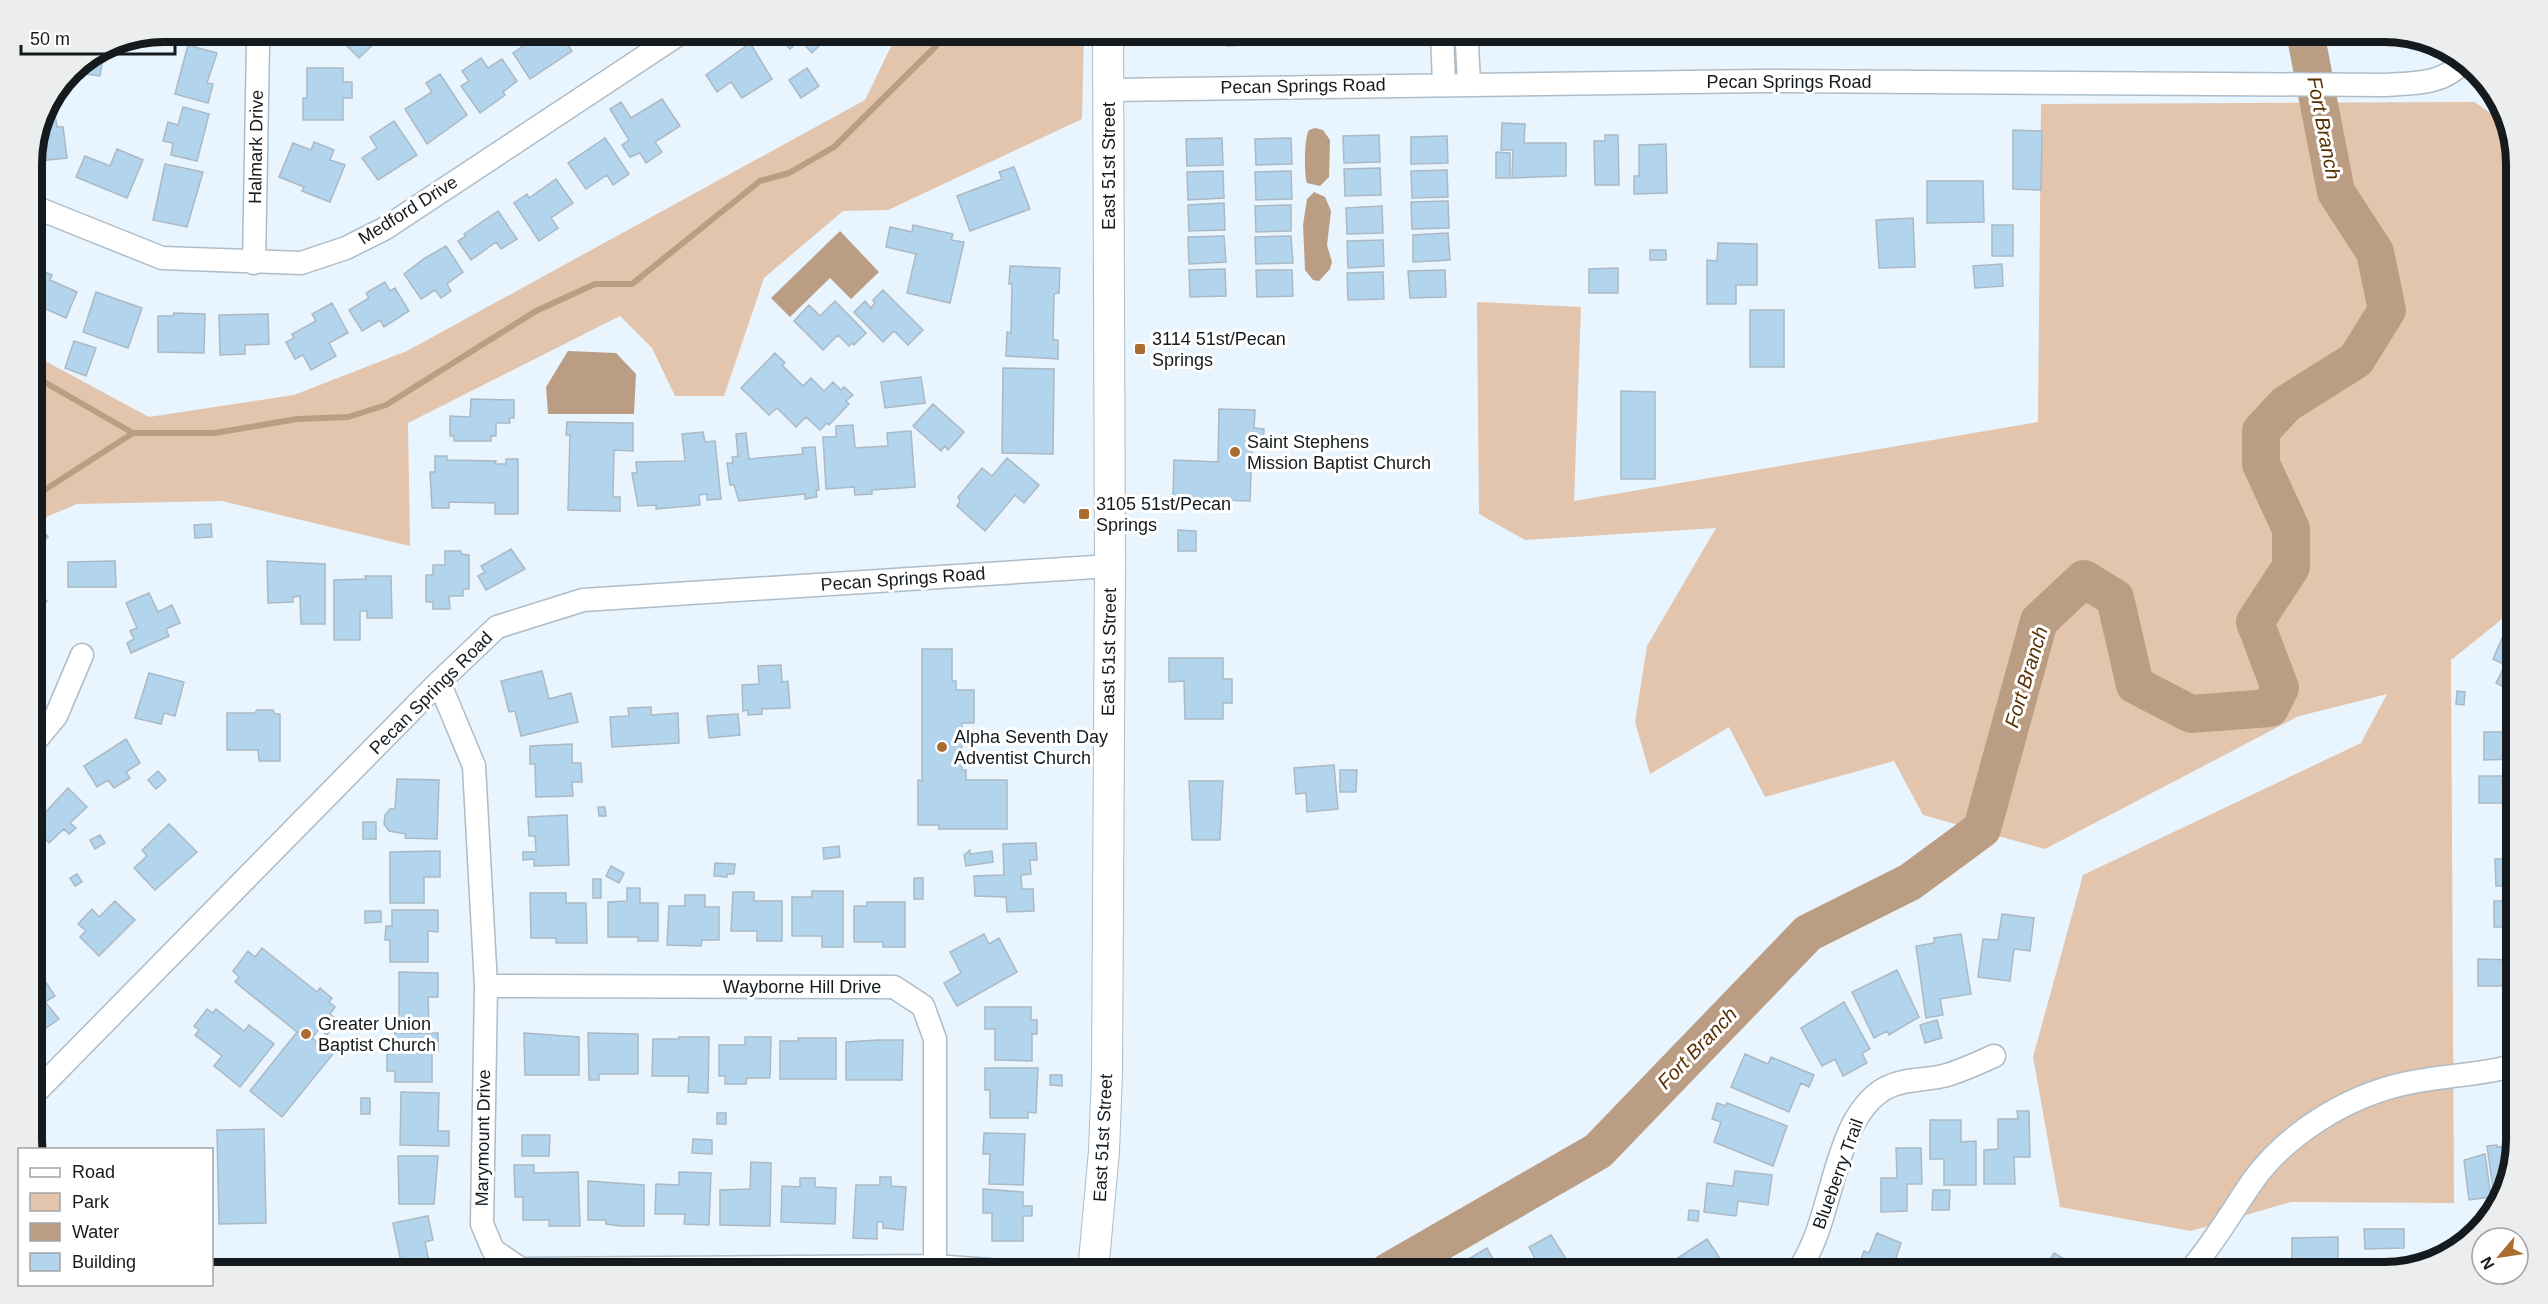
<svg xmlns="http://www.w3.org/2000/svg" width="2548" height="1304" font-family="Arial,sans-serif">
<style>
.green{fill:#e3c5ad}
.water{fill:#bb9d84}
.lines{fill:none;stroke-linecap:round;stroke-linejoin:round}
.stream{stroke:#bb9d84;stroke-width:6}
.river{stroke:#bb9d84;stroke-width:38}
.building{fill:#b3d4ed;stroke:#aab9c4;stroke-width:1.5}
.minor-casing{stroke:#adbcc7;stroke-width:25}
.major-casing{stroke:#adbcc7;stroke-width:32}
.minor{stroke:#fff;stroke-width:22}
.major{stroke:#fff;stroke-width:30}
.poi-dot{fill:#ab6c32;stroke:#fff;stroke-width:2}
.labels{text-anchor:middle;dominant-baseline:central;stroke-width:6;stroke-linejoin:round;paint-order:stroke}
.street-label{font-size:18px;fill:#141a1e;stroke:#fff}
.poi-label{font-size:18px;fill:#141a1e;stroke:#fff;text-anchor:start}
.water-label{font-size:20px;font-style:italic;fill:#593003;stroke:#fff}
.rim{fill:none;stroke:#141a1e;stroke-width:8}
</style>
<rect width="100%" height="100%" fill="#e8f4fe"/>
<path class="green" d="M898,32h186l-2,87 -194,91 -45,1 -79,67 -40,118h-49l-23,-48 -32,-32 -212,107 2,123 -188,-45 -145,3 -45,19v-169l117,63 145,-22 113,-44 458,-251z
M2293,32h40l1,13 -38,-1z
M2475,102l31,23 4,13 -3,276 9,9v185l-65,52 3,543 -163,-1 -100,29 -131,-24 -27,-150 50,-182 278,-132 26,-49 -88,22 -254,133 -122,-34 -29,-54 -129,36 -36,-70 -79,47 -15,-52 12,-76 69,-118 -191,12 -46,-26 -2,-212 104,5 -7,194 464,-79 3,-318z"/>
<path class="water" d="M1315,128l8,2 7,10 -1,37 -9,9 -13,-3c-3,-8 -3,-46 2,-53z
M1314,192l11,5 6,14 -4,34 5,17 -2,7 -11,12 -6,-1 -8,-10 -2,-45 4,-26z
M840,231l39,41 -28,27 -21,-21 -40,39 -19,-19z
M568,351l48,2 20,21 -2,40h-86l-2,-27z"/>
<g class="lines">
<path class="stream" d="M32,375l101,58
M32,498l101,-65h82l82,-14 51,-2 38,-12 150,-94 59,-27h37l128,-103 29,-8 45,-26 103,-102 7,-13"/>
<path class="river" d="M1388,1272l210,-121 210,-218 102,-51 72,-53 57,-208 45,-42 31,19 20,87 56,29 79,-6 10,-20 -25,-66 36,-55v-38l-30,-65v-33l25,-27 70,-44 31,-50 -12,-58 -39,-60 -31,-160"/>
</g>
<path class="building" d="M191,32h29l-3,9 -27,-7z
M333,32h53l-27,26z
M527,32l6,8 12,-8h14l13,19 -42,28 -17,-26 13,-9 -5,-8z
M571,32h30l-21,13z
M775,32h35l-20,17z
M1211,32h50l1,12 -35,2v-5l-15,1z
M2061,32h25v12l-25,-3z
M2154,32h39l-1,9 -23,-1v-6z
M2248,32h29l-25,10z
M814,34l8,9 -10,10 -9,-10z
M750,43l22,36 -30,19 -11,-16 -14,10 -11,-17z
M188,45l29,8 -10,30 6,1 -5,19 -33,-9z
M97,53l-1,3 7,1 -3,19 -31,-4z
M481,58l7,10 14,-9 15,22 -14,11 2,3 -25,18 -19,-27 8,-5 -7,-10z
M307,68h36v14h9v16h-9v22h-40v-22h4z
M807,68l12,18 -18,12 -12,-18z
M440,74l27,41 -40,29 -22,-35 27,-17 -6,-9z
M662,99l18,27 -25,16 7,10 -16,11 -6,-10 -10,4 -8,-12 7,-5 -19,-31 11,-7 10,16z
M183,107l26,7 -12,47 -26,-6 2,-12 -10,-2 5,-19 10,3z
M54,108l3,19h6l4,31 -29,3 -3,-21 7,-27 2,-4z
M394,121l23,34 -39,25 -16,-22 15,-10 -7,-11z
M1502,123l23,1 -1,19h42v33l-54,2 1,-28h-12z
M2013,130l29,1 -1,59 -28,-1z
M1379,135l1,27 -36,1 -1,-27z
M1605,135h13l1,50h-24l-1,-44h11z
M1447,136l1,27 -37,1v-27z
M605,138l24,36 -16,11 -6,-10 -21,14 -18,-26z
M1222,138l1,27 -36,1 -1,-27z
M1291,138l1,26 -36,1 -1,-26z
M314,142l20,8 -4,10 15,5 -15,37 -28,-11 2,-4 -25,-10 14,-34 18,7z
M1666,144l1,49 -33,1v-18h5v-31z
M117,149l26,11 -16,38 -51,-21 9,-21 25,10z
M1496,152l14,1v25h-14z
M165,164l38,8 -16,55 -34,-7z
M1014,167l16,42 -60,22 -13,-35 45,-17 -3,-7z
M1380,168l1,27 -36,1 -1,-27z
M1447,170l1,27 -36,1 -1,-27z
M1223,171l1,27 -36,2 -1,-28z
M1291,171l1,28 -36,1 -1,-28z
M556,179l17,24 -22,15 7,10 -19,13 -25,-38 13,-9 2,4z
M1927,181h56l1,41 -57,1z
M1448,201l1,27 -37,1 -1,-27z
M1224,203l1,27 -36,1 -1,-26z
M1291,205v26l-35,1 -1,-26z
M1382,206l1,27 -36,1 -1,-26z
M498,211l19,28 -16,10 -5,-7 -25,18 -13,-19 8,-5 -2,-2z
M1913,218l2,49 -36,1 -3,-48z
M913,225l40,9 -2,6 13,2 -14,61 -43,-10 9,-39 -30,-7 4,-20 22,5z
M1992,225h21v31h-21z
M1448,233l2,27 -37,2v-27z
M1224,236l2,26 -37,2 -1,-27z
M1291,236l2,27 -37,1 -1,-27z
M1383,240l1,26 -36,2 -1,-27z
M1718,243l39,1v41h-21v19h-29v-44l10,1z
M446,246l17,26 -16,12 4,7 -10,7 -6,-8 -14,9 -17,-25 21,-16z
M1650,250h16v10h-16z
M2002,264l1,22 -28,2 -2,-22z
M1010,266l50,2 -1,25 -5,1 -1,46h5v19l-52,-3 1,-24 4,1 1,-49h-3z
M35,268l17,7 -2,5 27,12 -11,26 -34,-15v-28z
M1618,268v25h-29v-24z
M1225,269l1,27 -36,1 -1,-27z
M1256,270h36l1,26 -36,1z
M1445,270l1,27 -36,1 -2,-27z
M1383,272l1,27 -36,1 -1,-27z
M385,282l5,9 5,-3 14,23 -25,16 -4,-7 -18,11 -13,-21 20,-12 -3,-5z
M883,290l40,40 -15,15 -14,-14 -11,11 -29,-30 11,-11 6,7 4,-5 -2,-3z
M96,292l46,16 -14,40 -45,-16z
M835,301l31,32 -12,12 -2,-2 -3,3 -11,-11 -15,15 -29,-29 15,-16 11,11z
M332,303l16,30 -19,10 7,13 -25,14 -8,-15 -8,4 -9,-17 8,-4 -2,-4 24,-13 -4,-7z
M1750,310h34v57h-34z
M174,313l31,1 -1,39 -46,-1v-36h15z
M268,314l1,30 -24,1v9l-25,1 -1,-40z
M74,341l22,7 -10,28 -21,-8z
M775,353l10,10 -3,2 21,21 8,-8 13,13 9,-9 8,8 3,-3 9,8 -7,6 3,3 -20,21 -2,-2 -7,7 -14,-13 -10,10 -19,-19 -8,7 -28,-27z
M1003,368l51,1 -1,85 -51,-1z
M921,377l4,26 -40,5 -4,-26z
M1621,391l34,1v87h-34z
M471,399l43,1v18h-5l1,5h-14v13h-5v5h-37v-5h-4v-20l20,1z
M933,404l31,28 -16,18 -3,-4 -4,5 -28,-25z
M1219,409l36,1 -1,18 10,1 -1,14h-11l-2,58 -77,-3 1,-38 44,2z
M567,422l66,1v28l-19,-1 -1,47h7v14l-52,-1 2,-75h-4z
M853,425l2,23 33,-2 -1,-13 24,-2 4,56 -43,3v4l-17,1 -1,-8 -28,2 -3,-52h13v-11z
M703,432l2,10 10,-1 6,58 -14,1v-6l-8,1 1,10 -44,4v-4l-18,1 -6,-33h5l-1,-11 49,-1 -3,-27z
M746,433l3,26 54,-5 -1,-6 13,-1 4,43h-3l1,7 -12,2v-5l-66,7 -5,-16h-4l-3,-22h6l-1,-6 6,-1 -2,-22z
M435,456h12v4l49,1 -1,3h11v-5h12v55h-23v-11l-46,-1v6h-17l-2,-36h5z
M1007,458l32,27 -15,18 -9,-8 -30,36 -28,-25 3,-5 -2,-4 24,-29 10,8z
M211,524l1,13 -17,1 -1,-13z
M39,525l9,12 -9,8 -7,-8v-6z
M1178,530l18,1v20h-18z
M511,549l14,20 -39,21 -8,-14 7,-4 -4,-6z
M445,551h16v3l8,1v34h-6v7h-14l1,13h-17v-7h-7v-27h7v-10h12z
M115,561l1,26h-48v-25z
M267,561l58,3v60h-24l-1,-28 -7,1v5l-25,1z
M365,576h26l1,42h-25v-7h-7v29h-26v-60l32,-1z
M32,586l15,15 -15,14z
M149,593l9,19 14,-7 8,18 -14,6 3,7 -38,17 -4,-10 7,-4 -4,-8 7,-3 -11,-25z
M2504,634l12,6v53l-20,-10 9,-18 -12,-6z
M922,649h30v32h4v9h18v33h-12v47h4v10h41v49h-68v-4h-21v-45l4,1z
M1169,658h54v21h9v24h-9v16h-38l-1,-38 -15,1z
M781,665l1,17 6,-1 2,27 -28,1v5l-14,1v-5l-5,1 -1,-26 17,-1 -1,-18z
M542,671l7,28 22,-6 7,29 -57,14 -6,-25 -6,1 -8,-31z
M149,673l35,9 -9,34 -11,-3 -3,11 -26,-6z
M2457,691l8,1 -1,13 -8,-1z
M651,707v8l27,-2 1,30 -67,4 -2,-30 19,-1 -1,-8z
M257,710h16l2,4h5v47h-21l-1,-11h-31v-37h28z
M2504,712h12v47l-32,1v-28h21z
M738,714l2,21 -31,3 -2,-22z
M126,739l14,24 -14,9 4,6 -16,10 -6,-8 -11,7 -13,-21z
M572,744v19h9l1,19h-10l1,14 -37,1 -1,-33h-5v-18z
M1334,765l4,44 -31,3 -1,-19 -10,1 -2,-26z
M1340,770h17l-1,22h-16z
M158,771l8,9 -10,9 -8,-9z
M2479,776h37v46h-11l-1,-19h-25z
M397,779l42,1 -2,59 -32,-1 1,-4 -17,-3 -5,-7 1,-9 5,-6h5z
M1189,781h34l-3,59h-28z
M68,788l19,19 -17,16 6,5 -7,6 -5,-5 -15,14 -14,-15 6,-6 -2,-3z
M598,807h7l1,9h-7z
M567,815l2,50 -35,1v-7l-11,1v-8h13l-1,-16h-6l-1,-19z
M363,822h13v17h-13z
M169,824l28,28 -42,38 -21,-22 13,-12 -5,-6z
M100,835l5,8 -10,6 -5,-9z
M1036,843l1,17h-7l1,14 -10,1 1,14h11l1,22 -27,1 -1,-15 -31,-1 -1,-20 30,-1 -1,-31z
M839,846l1,11 -16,2 -1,-11z
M2507,848h9v38h-20l-1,-27h12z
M970,850v4l22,-3 1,11 -27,4 -2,-11z
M440,851v26h-16v26h-34v-51z
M715,863l20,1 -1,10h-7v3l-13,-1z
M611,866l13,7 -5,10 -13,-7z
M36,870l4,7 -6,4 -2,-9z
M77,874l5,8 -7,4 -5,-8z
M914,878h9v21h-9z
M593,879h8v19h-8z
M627,888h13v15h18v38h-20v-4h-30v-35l19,-1z
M812,891h31v56h-21v-11h-30v-39h20z
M733,892h21v9h28v40h-25v-10h-26z
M530,893h36v10h20l1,40h-31v-5h-25z
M685,895h20v12h14v33h-17l-1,6 -34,-1 2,-39h16z
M115,901l20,19 -36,36 -19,-19 6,-6 -8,-7 14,-15 7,8z
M2494,901h22v45h-6v-19h-16z
M867,902h38v45h-22v-5h-29v-36h13z
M392,910h46v22l-10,-1v31h-38v-22h-5l1,-14h6z
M365,911h16v11l-16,1z
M2002,914l32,4 -4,33 -16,-2 -4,32 -32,-4 5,-38 15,1z
M984,934l5,10 10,-6 18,34 -60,34 -13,-23 17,-10 -11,-21z
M1961,934l10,60 -31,5 3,16 -17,3 -10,-72 18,-3v-5z
M262,948l55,44 3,-4 12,10 -3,4 6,5 -5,7 8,7 -11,14 -8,-6 -7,9 21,16 -51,63 -32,-26 47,-59 -62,-50 4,-5 -6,-6 15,-20 7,6z
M2478,959l38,1v45h-10v-19h-28z
M1897,970l22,47 -30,18 -2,-4 -13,7 -22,-46z
M399,972l39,1v24h-10l1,27h-30z
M43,978l12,18 -10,6 14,17 -26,18 -1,-55 2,3z
M1844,1002l26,47 -8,4 5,10 -24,13 -8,-17 -13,7 -21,-38z
M985,1007h46v13h6v14h-5v27l-37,-1v-31h-10z
M207,1009l6,4 3,-4 28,22 5,-6 25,19 -34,43 -26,-21 8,-10 -27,-21 4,-5 -5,-4z
M1937,1020l5,18 -17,5 -5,-18z
M395,1033h43v18h-6v31h-37v-11h-8v-17h8z
M524,1033l55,4v38h-54z
M588,1033l50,1v40h-39v6h-10z
M679,1037h30l-1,56 -20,-1 1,-16h-37l1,-37h26z
M745,1037h26l-1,41h-23l-1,6h-21v-8h-6v-31h26z
M798,1038h38v41h-56v-38h18z
M878,1040h25l-1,40h-56v-38z
M1745,1054l23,10 3,-7 43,18 -5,12 -8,-4 -12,29 -58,-25z
M985,1068h53l-2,45 -8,-1v6h-38v-28h-5z
M1050,1075h12v11l-12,-1z
M401,1092l38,1 -1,38h11v15l-49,-1z
M361,1098h9v16h-9z
M1717,1103l9,3 1,-3 60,23 -14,40 -59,-24 7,-20 -9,-3z
M2017,1111h12l1,46h-16l1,27h-31v-34l14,-1v-30h20z
M717,1113h9v11h-9z
M1930,1120h31v22l15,-1v44h-32v-26h-14z
M264,1129l2,94 -47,1 -2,-94z
M984,1133l41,1 -2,51 -34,-1 1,-30h-7z
M522,1135h28l-1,21h-27z
M693,1139l19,1v14l-20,-1z
M2497,1145v2l12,-1 3,15 -7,26 -12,2 -6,-43z
M1896,1148h25l1,36h-15v27l-26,1v-34h16z
M2485,1154l6,43 -22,3 -5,-40z
M398,1156h40l-4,48h-35z
M751,1162l20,1 -1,63 -50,-1v-35l30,-1z
M514,1165h20v8l44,-1 2,54h-31v-6h-26v-23h-8z
M1735,1171l37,4 -4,30 -30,-4 -2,15 -32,-4 3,-29 26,3z
M679,1172l32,1 -2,52 -25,-1 1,-10h-30l1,-30 23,1z
M880,1177h11v9l15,1 -3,43 -20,-2v-6h-6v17l-24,-1 3,-53h24z
M800,1178h15v9l21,1 -1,36 -54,-2 1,-36 18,1z
M588,1181l56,4v41h-24l-14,-2v-4h-18z
M983,1189l40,3v14h9v10h-9v25h-31v-28h-9z
M1933,1190h17l-1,20h-17z
M1689,1210l10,1 -1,10 -10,-1z
M428,1216l5,24 -8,2 6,29 -28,1 -10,-49z
M2364,1229h40v19l-39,1z
M1877,1233l24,10 -9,27 -3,-1 -1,3h-32l8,-21 5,2z
M1551,1235l23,37h-57l-1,-3 19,-10 -6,-12z
M2338,1237v33l-46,2v-34z
M1707,1239l14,21 -16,12h-44l11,-6 -2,-3z
M1487,1248l13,24h-32l3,-1 -6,-10z
M2054,1253l32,19h-44z
M1619,1266l4,6h-16z
M273,1270l28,2h9h-37z"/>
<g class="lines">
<defs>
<path id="minor" d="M1442,32l2,52
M1460,32l7,12 2,39
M1109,90l654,-9 622,4c26,-2 59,0 77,-23
M32,206l130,52 139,5 45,-15 38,-19 298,-197
M254,263l4,-219 5,-12
M439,682l35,84 12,220 -4,238 11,26 28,19 414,-3 81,6
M32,745l24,-29 26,-61
M486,986l408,1 29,19 12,33v227
M32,1096l407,-414 58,-55 86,-27 527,-34
M1797,1272c38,-50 33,-150 87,-183 19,-11 42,-8 63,-14 16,-5 31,-12 47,-19
M2189,1272c24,-28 42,-59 63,-90 34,-48 94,-85 151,-98 38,-9 76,-8 113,-19"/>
<path id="major" d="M1093,1272l11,-121 3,-78 3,-507 -2,-534"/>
</defs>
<use href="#minor" class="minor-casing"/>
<use href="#major" class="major-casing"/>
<use href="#minor" class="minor"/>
<use href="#major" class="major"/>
</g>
<g class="poi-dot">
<rect x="1134" y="343" width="12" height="12" rx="3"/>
<circle cx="1235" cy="452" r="6"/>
<rect x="1078" y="508" width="12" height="12" rx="3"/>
<circle cx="942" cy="747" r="6"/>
<circle cx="306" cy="1034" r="6"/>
</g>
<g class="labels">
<g class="street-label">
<text x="1789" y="82">Pecan Springs Road</text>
<text transform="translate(1303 86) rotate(-1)">Pecan Springs Road</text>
<text transform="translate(256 147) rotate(-89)">Halmark Drive</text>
<text transform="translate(1109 166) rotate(-90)">East 51st Street</text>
<text transform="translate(408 210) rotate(-32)">Medford Drive</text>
<text transform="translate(903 579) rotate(-4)">Pecan Springs Road</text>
<text transform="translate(1109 652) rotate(-89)">East 51st Street</text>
<text transform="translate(431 693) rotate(-45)">Pecan Springs Road</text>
<text x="802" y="987">Wayborne Hill Drive</text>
<text transform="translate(483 1138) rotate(-89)">Marymount Drive</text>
<text transform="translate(1103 1138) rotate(-87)">East 51st Street</text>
<text transform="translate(1838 1174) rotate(-70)">Blueberry Trail</text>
</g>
<g class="poi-label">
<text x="1152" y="339">3114 51st/Pecan<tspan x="1152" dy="21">Springs</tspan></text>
<text x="1247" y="442">Saint Stephens<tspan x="1247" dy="21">Mission Baptist Church</tspan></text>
<text x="1096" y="504">3105 51st/Pecan<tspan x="1096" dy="21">Springs</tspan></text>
<text x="954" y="737">Alpha Seventh Day<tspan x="954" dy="21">Adventist Church</tspan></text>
<text x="318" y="1024">Greater Union<tspan x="318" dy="21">Baptist Church</tspan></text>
</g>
<g class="water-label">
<text transform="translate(2324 128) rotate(79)">Fort Branch</text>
<text transform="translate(2026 677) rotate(-73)">Fort Branch</text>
<text transform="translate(1697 1048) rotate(-46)">Fort Branch</text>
</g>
</g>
<path d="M0 0H2548V1304H0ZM164 42H2384A122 122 0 0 1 2506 164V1140A122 122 0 0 1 2384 1262H164A122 122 0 0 1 42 1140V164A122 122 0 0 1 164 42Z" fill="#eceded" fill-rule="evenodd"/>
<path class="rim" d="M164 42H2384A122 122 0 0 1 2506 164V1140A122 122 0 0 1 2384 1262H164A122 122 0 0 1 42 1140V164A122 122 0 0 1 164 42Z"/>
<rect x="18" y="1148" width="195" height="138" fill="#ffffff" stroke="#a1a3a5" stroke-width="1.5"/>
<rect x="30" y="1168" width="30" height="9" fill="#ffffff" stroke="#a1a3a5" stroke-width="1.5"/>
<text x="72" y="1178" font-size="18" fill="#141a1e">Road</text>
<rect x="30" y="1193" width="30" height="18" fill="#e3c5ad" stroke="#a1a3a5" stroke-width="1.5"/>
<text x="72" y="1208" font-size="18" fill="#141a1e">Park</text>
<rect x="30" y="1223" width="30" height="18" fill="#bb9d84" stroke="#a1a3a5" stroke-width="1.5"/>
<text x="72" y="1238" font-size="18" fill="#141a1e">Water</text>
<rect x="30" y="1253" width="30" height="18" fill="#b3d4ed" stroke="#a1a3a5" stroke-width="1.5"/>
<text x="72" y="1268" font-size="18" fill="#141a1e">Building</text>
<g transform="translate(2500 1256) rotate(241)"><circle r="28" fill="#ffffff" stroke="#a1a3a5" stroke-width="1.5"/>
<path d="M0-4.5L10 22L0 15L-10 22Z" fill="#ab6c32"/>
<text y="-9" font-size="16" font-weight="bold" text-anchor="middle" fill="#141a1e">N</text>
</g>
<path d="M21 45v9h154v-9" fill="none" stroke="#141a1e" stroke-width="3"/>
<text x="30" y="45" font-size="18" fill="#141a1e" stroke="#ffffff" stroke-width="4.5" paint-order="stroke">50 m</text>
</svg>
